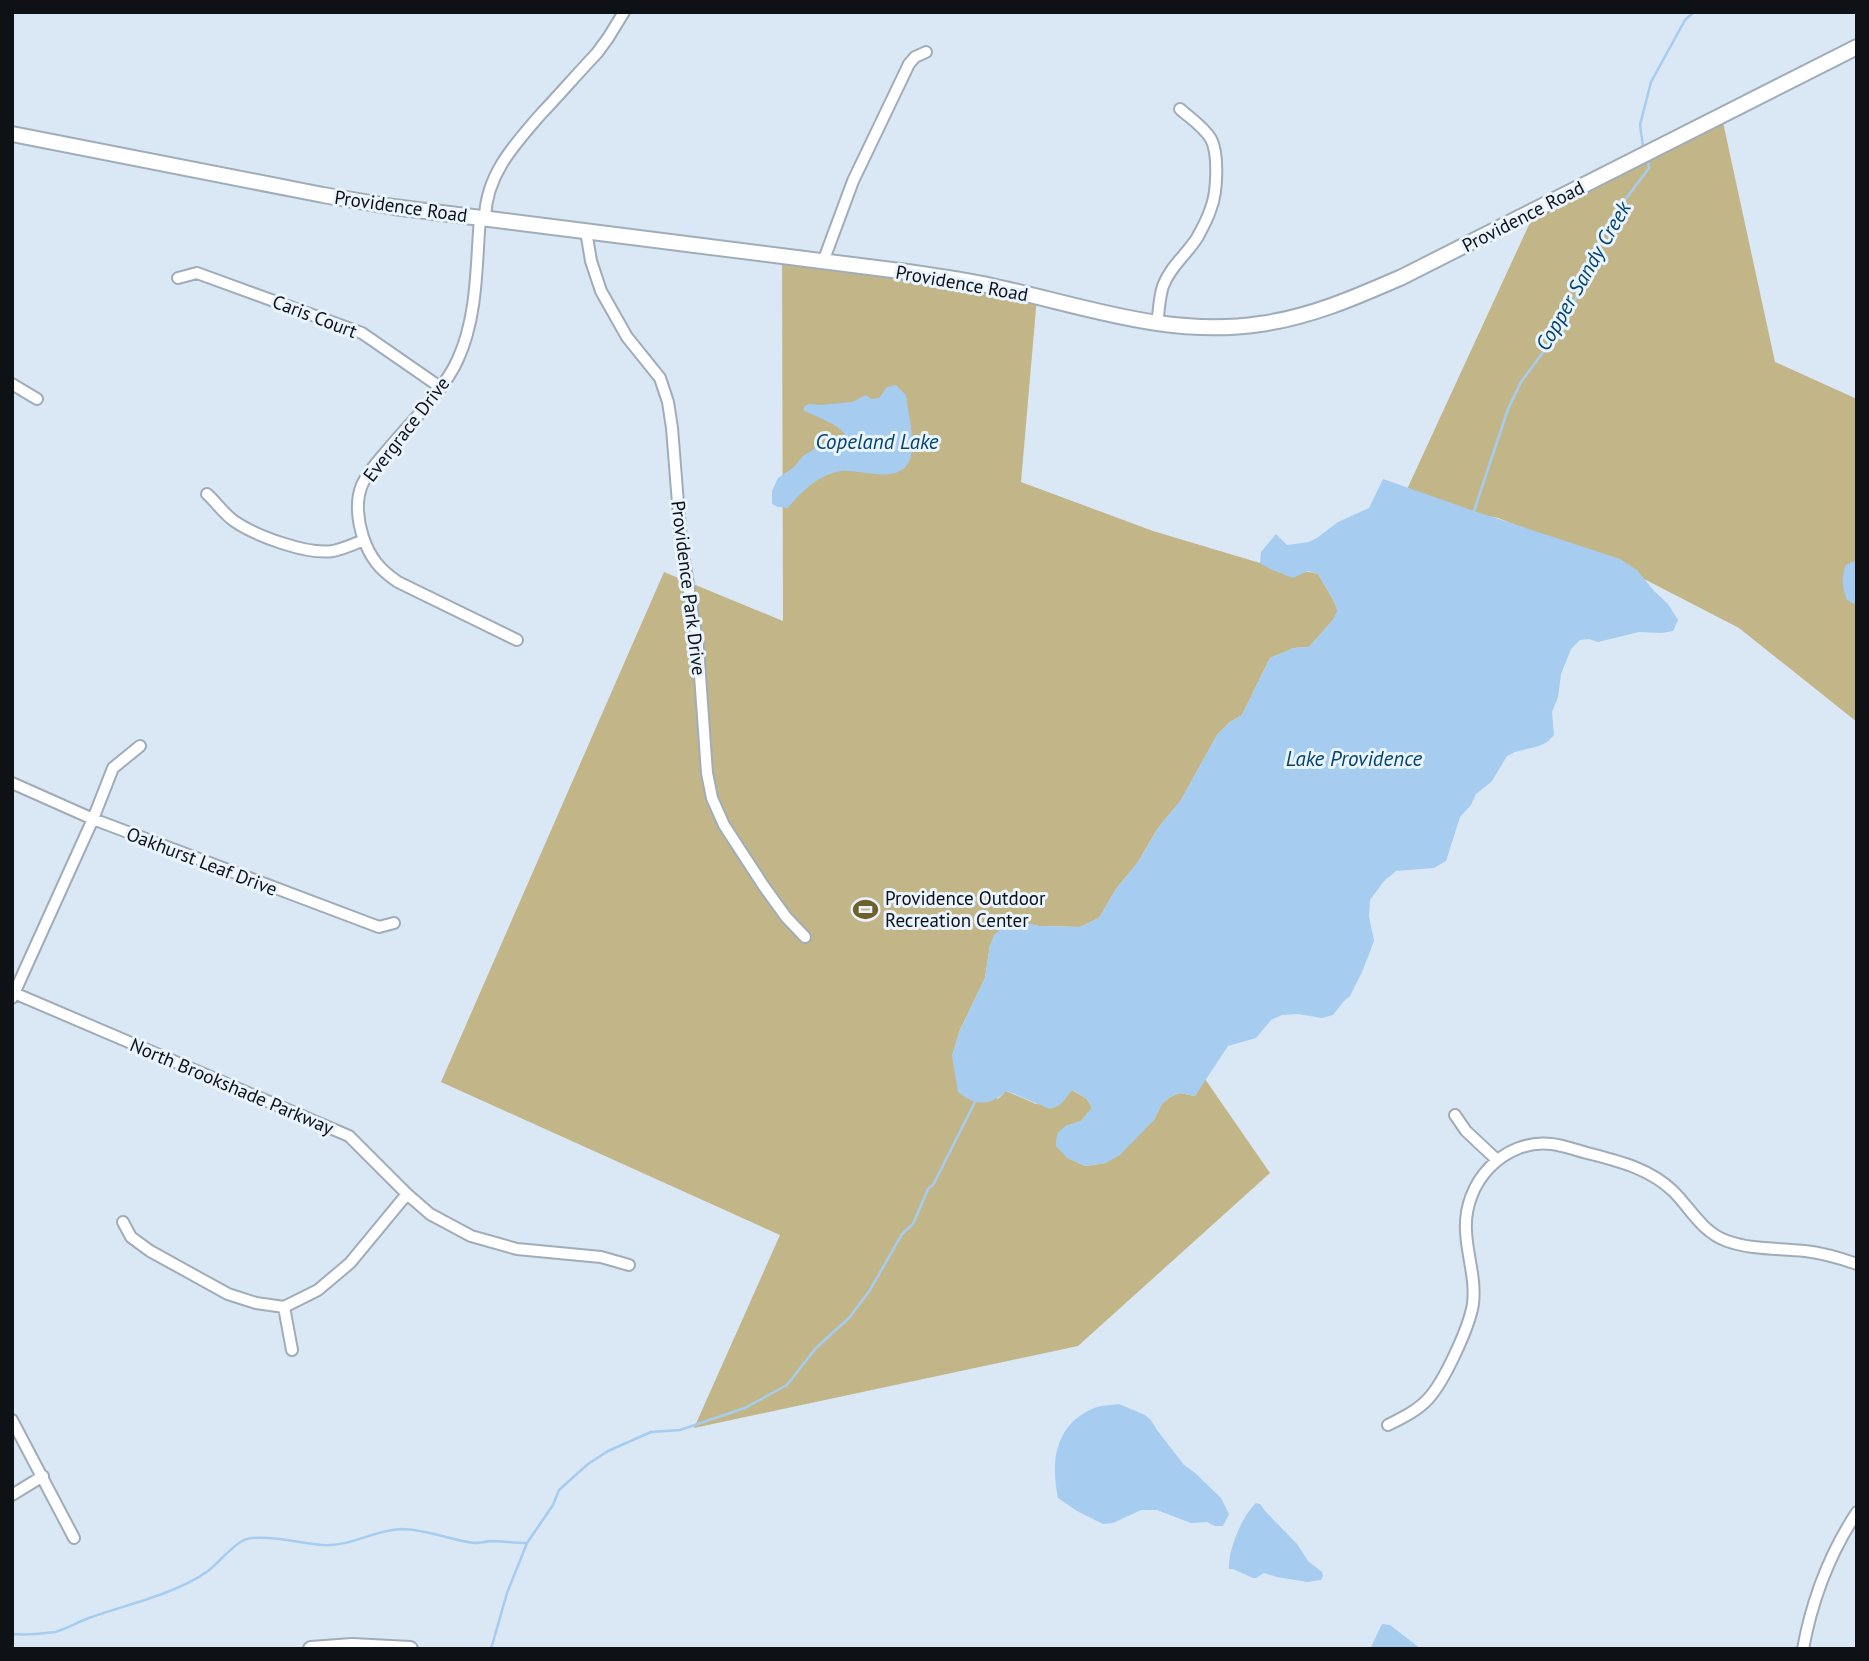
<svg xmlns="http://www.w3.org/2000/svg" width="1869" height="1661" font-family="'PT Sans',sans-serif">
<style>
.green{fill:#c2b689}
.water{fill:#a6ccf0}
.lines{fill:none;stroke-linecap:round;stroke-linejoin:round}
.stream{stroke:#a6ccf0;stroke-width:2.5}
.minor-casing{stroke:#a0adb9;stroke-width:14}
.tertiary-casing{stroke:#a0adb9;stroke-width:18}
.minor{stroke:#fff;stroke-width:10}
.tertiary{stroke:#fff;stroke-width:14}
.labels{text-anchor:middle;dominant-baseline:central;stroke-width:6;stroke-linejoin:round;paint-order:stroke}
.street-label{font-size:19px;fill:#0e1217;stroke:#e9f4fe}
.poi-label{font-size:19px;fill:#0e1217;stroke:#e9f4fe;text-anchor:start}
.water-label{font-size:21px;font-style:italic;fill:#04436f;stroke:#e9f4fe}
</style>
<rect width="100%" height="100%" fill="#dae7f4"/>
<path class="green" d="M1721,113l54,249 82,37v323l-118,-94 -120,-62 -121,-48 -95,-20 130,-282z
M782,255l255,42 -16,185 132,49 107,32c18,11 38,5 58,11l16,27 4,10 -5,9 -24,27 -15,1 -24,10 -28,57 -12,7 -13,13 -36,65 -23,28 -20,34 -22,27 -17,29 -19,9 -41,-1 -24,-5 -25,24 -5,33 -25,52 -8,26 46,43 8,-8 30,13 36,-14 15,9 5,9 -11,13 -15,5v31l19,9 21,-3 48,-43 7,-15 9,-8 10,-4 15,3 10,-17 65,94 -192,173 -384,82 86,-193 -339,-153 223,-510 119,49z"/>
<path class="water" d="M896,385l10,10c2,18 10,47 4,64 -9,27 -50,10 -69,12 -23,4 -39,20 -53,37l-10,-1 -6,-3v-13l6,-13 15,-10 10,-12 28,-18h7l7,-4c-10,-12 -29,-17 -42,-24l2,-4 4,-2 12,1 31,-3 14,-7 5,4 8,-1 8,-11z
M1383,479l91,32 146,48 17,11 17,21 14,13 10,16 -5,11 -11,2 -23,-1 -41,10 -9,-3 -9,1 -9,9 -10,25 -3,23 -6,15 2,23 -7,7 -8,4 -24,6 -8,4 -15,25 -16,13 -5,11 -11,12 -14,44 -12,7 -38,3 -12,10 -14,19 -1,16 5,25 -12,31 -12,24 -7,6 -10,13 -11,3 -24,-4 -16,1 -11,5 -15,18 -28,8 -33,50 -15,-3 -10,4 -9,8 -7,15 -34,35 -14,8 -21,3 -19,-9 -10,-11v-5l2,-9 8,-6 15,-5 11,-13 -5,-9 -15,-9c-7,9 -10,16 -22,19l-43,-18c-18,15 -30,16 -49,1l-6,-36 8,-26 25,-52 5,-33 4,-10 11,-10 10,-4 24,5 41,1 19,-9 17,-29 22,-27 20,-34 23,-28 36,-65 13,-13 12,-7 28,-57 24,-10 15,-1 24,-27 4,-9 -3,-10 -16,-27 -10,-3 -15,7 -23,-9 -10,-6 1,-11 15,-18 11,11 22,-3 8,-4 21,-16 31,-14z
M1855,561h2l-1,44 -9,-5c-5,-13 -6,-23 -1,-35z
M1119,1404l26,11 6,5 6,10 27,35 10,7 27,26 8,16 -6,12h-8l-8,-4 -16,1 -34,-13h-16l-28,13 -10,1 -26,-13 -19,-13c-8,-39 -2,-76 39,-91 7,-2 15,-2 22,-3z
M1256,1503l4,1 5,7 32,33 11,17 14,11 1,4 -2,4 -14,2 -30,-5 -13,-4 -8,5h-3l-20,-9h-4c-1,-19 13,-53 27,-66z
M1382,1624l8,1 31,24h-51z"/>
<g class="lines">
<path class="stream" d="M1643,146l-3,-21 11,-43 34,-62 9,-8
M1474,511l34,-102 13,-27 23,-31 33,-55 33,-76 39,-52 -1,-7
M12,1634c14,1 29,0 43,-2 11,-3 23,-10 34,-14 38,-14 85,-23 119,-47 12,-9 22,-24 36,-31 16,-7 60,4 79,5 27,2 51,-15 78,-16 25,0 49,11 73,14 5,0 11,-1 16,-2 12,0 24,2 37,2
M491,1649l16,-56 20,-50 26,-38 6,-15 29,-26 20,-13 43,-19 29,-2 65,-22 42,-23 29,-37 33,-30 21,-28 32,-56 11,-10 15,-35 5,-4 42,-83"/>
<defs>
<path id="minor" d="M480,218c-4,46 -2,97 -22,141 -13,30 -46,62 -68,88 -10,12 -22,24 -28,38 -7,16 -4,37 1,52 7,21 17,33 35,45l119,58
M485,218c1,-43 29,-73 56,-104 19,-20 37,-41 56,-61l11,-15 16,-26
M586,231l5,30 10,30 26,46 33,41 8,24 4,26 9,113 17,106 9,126 5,25 12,27 39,60 23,32 19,20
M823,262l30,-81 56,-117 6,-7 11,-5
M178,278l19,-5 165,60 78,54
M1157,324c2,-12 2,-26 6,-38 7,-19 23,-31 34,-48 5,-9 11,-20 14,-30 6,-15 8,-54 0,-69 -7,-12 -21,-21 -31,-30
M12,384l25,15
M207,494c9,8 17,20 27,27 22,15 73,34 99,30 10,-2 21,-7 31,-11
M12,783l81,36 286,108 15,-4
M14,993l335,143 58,58 23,20 41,22 46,13 84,8 28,8
M12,998l81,-179 20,-51 27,-22
M1455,1115l11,16 31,29
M123,1222l8,15 19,14 78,43 28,9 28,4 34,-17 32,-27 57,-69
M284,1307l8,43
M12,1420l62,118
M1388,1425c14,-7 29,-14 40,-26 16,-17 41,-71 45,-95 3,-26 -6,-48 -7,-73 -3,-48 37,-92 85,-87 12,1 24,6 36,9 31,8 62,15 86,38 18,18 29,41 54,50 25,9 52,7 78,10 18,2 35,7 52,13
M12,1495l31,-19
M1803,1649c9,-49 27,-96 54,-137"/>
<path id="tertiary" d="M12,134l311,61 71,12 514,65c28,4 56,8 84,14 89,19 176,52 268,38 51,-7 96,-27 142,-47l455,-230
M311,1649l41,-3 58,3"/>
</defs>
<use href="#minor" class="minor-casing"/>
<use href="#tertiary" class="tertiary-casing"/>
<use href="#minor" class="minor"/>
<use href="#tertiary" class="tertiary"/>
</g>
<defs>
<symbol id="stadium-bare" viewBox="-9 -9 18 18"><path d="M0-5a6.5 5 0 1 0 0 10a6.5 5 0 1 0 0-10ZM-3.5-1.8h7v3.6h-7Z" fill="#6d602d" stroke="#e9f4fe" stroke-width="2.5" paint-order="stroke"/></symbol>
</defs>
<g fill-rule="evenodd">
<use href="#stadium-bare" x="848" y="892" width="35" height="35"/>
</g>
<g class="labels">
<g class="street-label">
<text transform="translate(401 206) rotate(8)">Providence Road</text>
<text transform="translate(1523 216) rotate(-27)">Providence Road</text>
<text transform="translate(962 283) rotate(10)">Providence Road</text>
<text transform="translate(315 316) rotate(21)">Caris Court</text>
<text transform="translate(406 429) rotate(-52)">Evergrace Drive</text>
<text transform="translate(689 588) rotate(83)">Providence Park Drive</text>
<text transform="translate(202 861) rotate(21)">Oakhurst Leaf Drive</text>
<text transform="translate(232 1086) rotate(23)">North Brookshade Parkway</text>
</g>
<g class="poi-label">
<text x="885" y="898">Providence Outdoor<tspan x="885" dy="22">Recreation Center</tspan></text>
</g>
<g class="water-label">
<text transform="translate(1583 276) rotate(-60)">Copper Sandy Creek</text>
<text x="877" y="441">Copeland Lake</text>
<text x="1354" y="758">Lake Providence</text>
</g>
</g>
<rect width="1869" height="1661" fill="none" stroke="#0e1217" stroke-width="28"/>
</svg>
